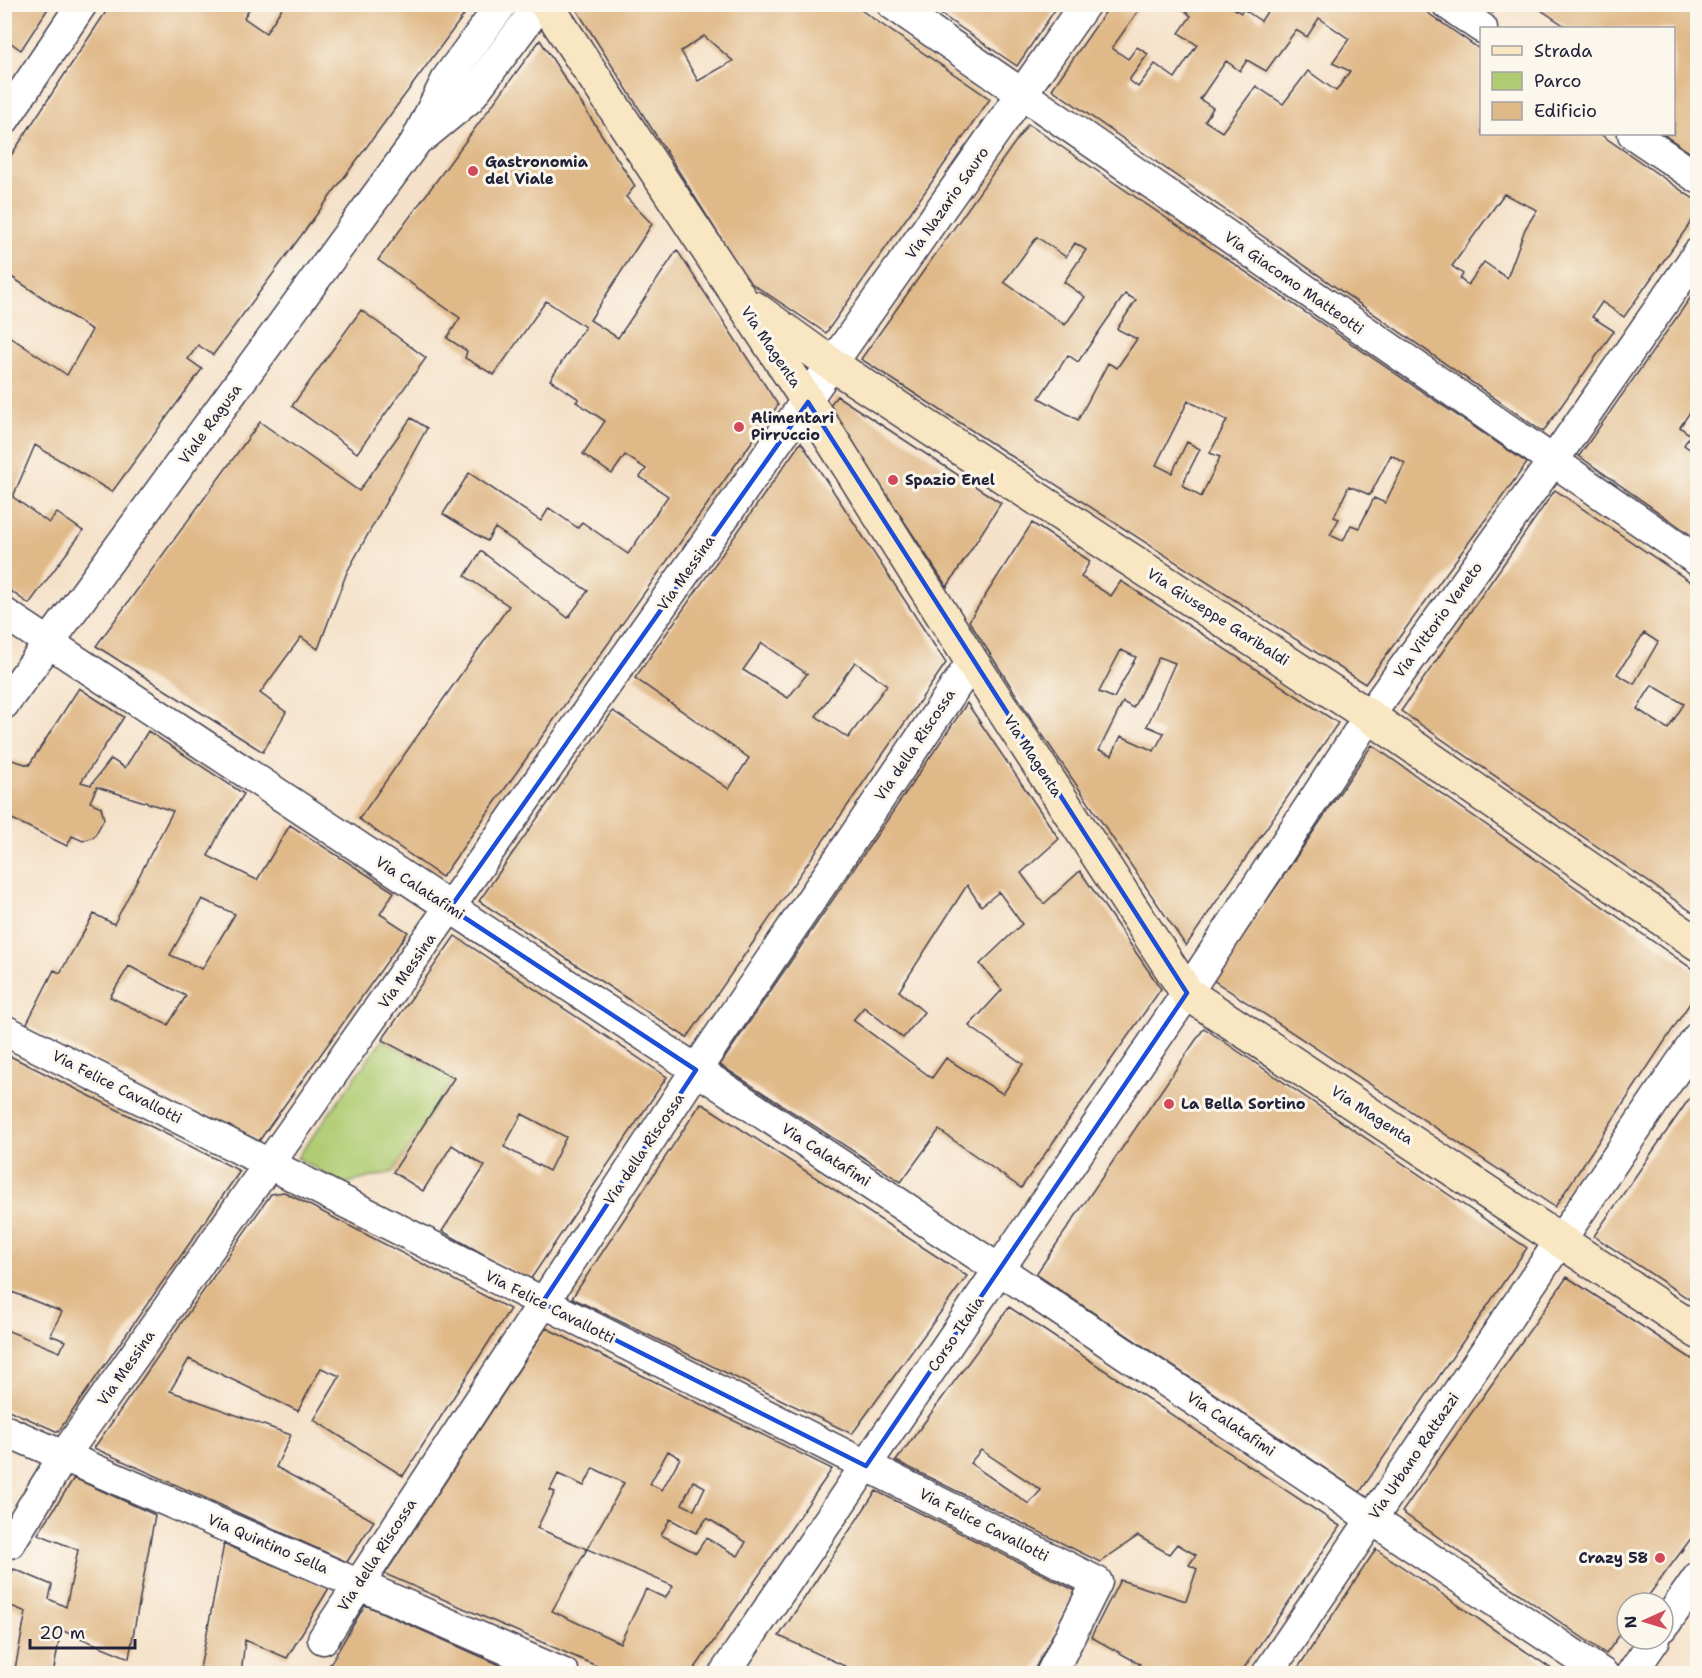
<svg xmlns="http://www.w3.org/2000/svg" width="1702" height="1678" font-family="'Shantell Sans',sans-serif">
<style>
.green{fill:#b0cc73;stroke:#697757;stroke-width:1.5}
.building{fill:#e0b989;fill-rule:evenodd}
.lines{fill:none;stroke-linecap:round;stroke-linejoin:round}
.street-casing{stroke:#423f50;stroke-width:33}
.secondary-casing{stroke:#423f50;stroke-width:36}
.street{stroke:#fff;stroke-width:30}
.secondary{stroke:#f9e7c3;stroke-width:33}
.marked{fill:none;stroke:#1d4ed8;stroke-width:4.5;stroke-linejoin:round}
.poi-dot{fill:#d1495b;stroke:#fbf7ec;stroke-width:2}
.labels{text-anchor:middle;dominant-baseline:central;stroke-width:6;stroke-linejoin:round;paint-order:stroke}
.poi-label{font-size:15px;font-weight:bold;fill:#22223b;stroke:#fbf7ec;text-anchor:start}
.street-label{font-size:15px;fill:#22223b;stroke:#fbf7ec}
</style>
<rect width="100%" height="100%" fill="#fbf7ec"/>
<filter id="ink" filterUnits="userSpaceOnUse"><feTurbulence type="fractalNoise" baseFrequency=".0167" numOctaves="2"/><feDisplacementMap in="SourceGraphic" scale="12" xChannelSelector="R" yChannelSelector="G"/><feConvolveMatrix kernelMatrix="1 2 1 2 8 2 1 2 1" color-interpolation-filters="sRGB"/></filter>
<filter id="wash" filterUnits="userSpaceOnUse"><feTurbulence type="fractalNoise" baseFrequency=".008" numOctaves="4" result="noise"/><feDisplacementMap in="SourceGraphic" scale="24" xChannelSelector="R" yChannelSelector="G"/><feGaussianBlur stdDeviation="1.35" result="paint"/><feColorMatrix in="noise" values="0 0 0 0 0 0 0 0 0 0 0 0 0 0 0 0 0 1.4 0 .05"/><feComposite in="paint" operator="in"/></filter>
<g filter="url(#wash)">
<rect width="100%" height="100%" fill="#f5e1c9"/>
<path class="green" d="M382,1040l72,38 -61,94 -49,12 -47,-26z"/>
<g id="blocks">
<path class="building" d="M4,4h47l-30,46 -17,-12z
M111,4h141l-8,14 22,15 16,-25 -4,-4h194l-259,351 -15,-10 -10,14 14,10 -90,123 -77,-47 -22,52 36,26 8,-10 26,18 -54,73 -25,-18v-253l63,42 25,-45 -88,-58v-106z
M573,4h279l138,95 -164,234 -78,-52zM704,36l29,25 -35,20 -17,-30z
M926,4h133l-42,62z
M1111,4h32l-31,44 16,11 9,-12 11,7 -19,26 9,7 17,-23 20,14 22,-33 -18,-12 12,-17 -15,-12h51l14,9 2,-4 18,12 11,-17h143l67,47v83h118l98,68v10l-74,105 -22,-15 -10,15 22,14 -71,101 -491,-343zM1319,18l30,21 -17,24 18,8 -14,20 -28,-20 -25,33 -27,-18 -34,46 -17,-11 8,-13 -13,-9 26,-38 14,10 7,-11 19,11 30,-41 11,7zM1504,194l33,16 -12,19 -18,49 -23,-16 -16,23 -8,-6 3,-5 -11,-8z
M1481,4h17l-5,9z
M1532,4h166v154l-35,-24h11v-106h-106z
M540,40l95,146 -9,11 26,27 -62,96 28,18 59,-88 101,155 -336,472 -83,-58 150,-213 -44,-30 16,-25 87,67 20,-27 -93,-63 -8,13 -44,-27 26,-41 72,48 8,-13 29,20 4,-6 46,32 40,-58 -28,-19 6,-8 -21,-14 -13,19 -29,-20 22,-33 -29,-19 3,-3 -29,-19 35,-53 -39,-26 -52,74 -29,-17 2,-7 -20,-13 13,-20 -82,-58z
M1028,124l499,339 -162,221 -504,-325zM1037,237l29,20 9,-14 11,7 -22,32 21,15 -20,28 -61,-43zM1125,294l11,6 -19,29 20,10 -20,29 -9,-5 -30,57 -39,-22 29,-43 10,7zM1188,401l39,19 -17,33 10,4 -19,40 -19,-12 18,-36 -13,-7 -15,31 -16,-8zM1391,455l14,8 -20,40 -11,-5 -15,30 -8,-3 -8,16 -13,-6 9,-16 -5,-2 15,-31 21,9z
M1698,287v126l-6,-4 -12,18 10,8 -6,10 14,10v85l-119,-84z
M361,310l65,48 -69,95 -65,-47z
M837,396l164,107 -54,84 -118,-181z
M411,418l16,10 -80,144 -29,77 -17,-12 -41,56 26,19 -23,40 -167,-106 164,-224 99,69z
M801,442l145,221 -259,375 -208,-137 134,-190 116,78 20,-31 -114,-80zM762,643l45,31 -19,24 -45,-28zM855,662l32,23 -39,53 -32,-22z
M1555,490l143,97v329l-297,-205zM1644,633l14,9 -24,42 -17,-10zM1652,685l32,19 -16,25 -31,-20z
M1032,523l58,38 -9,16 30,19 10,-15 217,142 -152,223 -153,-225 -64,-100zM1121,650l15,7 -22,41 -15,-6zM1159,657l16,6 -28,63 17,7 -10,18 -33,-15 -9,19 -13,-5 24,-48 10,6z
M79,688l45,29 -43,65 10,3 20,-26 14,9 23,-37 96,63 -22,34 -14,28 49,24 33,-55 104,67 -14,22 28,18 -149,209 -233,-116 28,-55 6,3 34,-59 20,10 59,-113 -76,-24 -7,15 11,5 3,12 -10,18 -11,4 -11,-5 -5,10 -63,-31v-44l8,-11 17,5zM202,899l33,15 -33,55 -32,-14zM129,966l57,30 -18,29 -58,-28z
M967,703l92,136 -38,34 23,31 36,-33 81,118 -140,199 -82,-58 -38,52 -181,-117zM967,885l14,21 18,-14 23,32 -42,40 22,26 -33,36 54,38 -20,30 -57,-36 -14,20 -79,-58 11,-13 39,31 21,-26 -25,-21z
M1372,745l326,228v18l-143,216 -342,-227z
M455,936l212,141 -137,203 -88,-49 43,-65 -33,-21 -29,46 -30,-19 61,-94 -72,-38zM522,1114l44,23 -17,34 -45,-24z
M1204,1028l323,220 -167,244 -324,-218z
M4,1053l236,118 -182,261 -54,-24v-79l56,23 5,-11 -15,-6 12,-23 -50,-20 -8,18z
M1698,1086v219l-104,-69z
M701,1103l266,173 -115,158 -280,-136z
M284,1192l226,117 -107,167 -89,-56 26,-44 -19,-8 -23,43 -109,-52 -19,32 121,44 -15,32 98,54 -27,41 -253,-114 177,-254z
M1567,1277l131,86v166l-55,74h-16v22l-21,29 -204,-142z
M1009,1307l331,219 -100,148h-108l8,-10 -49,-27 29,-57 66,21 11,-32 -8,-4 7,-10 -19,-11 -8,10 -31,-18 -38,26 -204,-101zM981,1450l60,40 -12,14 -59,-41z
M546,1328l286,141 -141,205h-76l-230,-100zM668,1451l12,7 -18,32 -12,-6zM593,1468l31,15 -37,66 86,37 -8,12 -19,-9 -26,54 -68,-32 35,-62 -50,-21 18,-36 -5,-2 8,-16 26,12zM693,1481l12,6 -11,23 -12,-6zM707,1518l39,24 -8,14 -32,-18 -10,15 -35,-18 9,-16 26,14z
M74,1478l81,37 -26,143 -68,-28 -8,44h-39l12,-62 -22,-9v-20l10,-14 38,16 -3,14 17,8 12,-57 -40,-16z
M876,1491l200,100 -44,83h-170l-83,-38z
M224,1544l105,44 -42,70 -42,-18 -4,34h-42z
M1376,1549l183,125h-265z
M365,1605l155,69h-187l-7,-3z"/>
</g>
</g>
<g filter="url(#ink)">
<use href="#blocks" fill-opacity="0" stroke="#423f50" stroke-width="1.5"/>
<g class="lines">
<defs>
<path id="street" d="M892,4l806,557
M1447,4l35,24
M4,120l78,-116
M1633,134l65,44
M424,136l45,-37 71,-95
M4,613l996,657 603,404
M4,704l411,-561 33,-66 54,-73
M4,1030l1093,552 -46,92
M4,1430l560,244
M10,1543l53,-86 1022,-1453
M1663,1627l35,-50
M323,1639l373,-569 276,-408
M724,1674l463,-681 182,-277 184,-255 145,-208
M1267,1674l431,-637
M1631,1674l24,-35"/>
<path id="secondary" d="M546,4l262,398 164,260 215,331 511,339
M754,308l79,57 536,351 329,228"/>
</defs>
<use href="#street" class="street-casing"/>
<use href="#secondary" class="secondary-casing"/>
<use href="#street" class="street"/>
<use href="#secondary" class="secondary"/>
</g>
</g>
<path class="marked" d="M808,402l379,591 -321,473 -324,-163 154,-233 -246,-162z"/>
<g class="poi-dot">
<circle cx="473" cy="171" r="6"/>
<circle cx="739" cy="427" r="6"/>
<circle cx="893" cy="480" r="6"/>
<circle cx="1169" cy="1104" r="6"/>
<circle cx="1660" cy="1558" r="6"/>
</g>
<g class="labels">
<g class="poi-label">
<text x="485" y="162">Gastronomia<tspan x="485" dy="17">del Viale</tspan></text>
<text x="751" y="418">Alimentari<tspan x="751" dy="17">Pirruccio</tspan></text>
<text x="905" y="480">Spazio Enel</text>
<text x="1181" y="1104">La Bella Sortino</text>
<text x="1648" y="1558" text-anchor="end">Crazy 58</text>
</g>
<g class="street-label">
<text transform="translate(947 203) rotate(-55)">Via Nazario Sauro</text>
<text transform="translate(1294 283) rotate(35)">Via Giacomo Matteotti</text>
<text transform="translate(771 347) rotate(56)">Via Magenta</text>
<text transform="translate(210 424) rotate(-54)">Viale Ragusa</text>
<text transform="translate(686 573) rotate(-55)">Via Messina</text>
<text transform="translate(1218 617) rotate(33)">Via Giuseppe Garibaldi</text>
<text transform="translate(1438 620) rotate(-54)">Via Vittorio Veneto</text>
<text transform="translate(915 745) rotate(-56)">Via della Riscossa</text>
<text transform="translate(1033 756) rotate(57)">Via Magenta</text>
<text transform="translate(420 888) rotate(33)">Via Calatafimi</text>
<text transform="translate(407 971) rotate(-55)">Via Messina</text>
<text transform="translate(117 1087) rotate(27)">Via Felice Cavallotti</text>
<text transform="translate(1372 1115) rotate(33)">Via Magenta</text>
<text transform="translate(644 1149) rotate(-56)">Via della Riscossa</text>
<text transform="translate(826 1155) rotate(33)">Via Calatafimi</text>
<text transform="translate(550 1307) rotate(27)">Via Felice Cavallotti</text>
<text transform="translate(956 1334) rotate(-56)">Corso Italia</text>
<text transform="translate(126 1368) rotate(-55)">Via Messina</text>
<text transform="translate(1231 1424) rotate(34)">Via Calatafimi</text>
<text transform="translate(1414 1456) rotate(-56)">Via Urbano Rattazzi</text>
<text transform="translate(984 1525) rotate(27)">Via Felice Cavallotti</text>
<text transform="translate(268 1544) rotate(23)">Via Quintino Sella</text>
<text transform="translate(377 1555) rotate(-57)">Via della Riscossa</text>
</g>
</g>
<rect width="1702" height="1678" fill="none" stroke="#fbf7ec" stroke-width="24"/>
<rect x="1480" y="27" width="195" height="108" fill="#fbf7ec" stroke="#a4a2a5" stroke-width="1.5"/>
<rect x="1492" y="46" width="30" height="9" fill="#f9e7c3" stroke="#a4a2a5" stroke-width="1.5"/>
<text x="1534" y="57" font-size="18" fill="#22223b">Strada</text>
<rect x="1492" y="72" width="30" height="18" fill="#b0cc73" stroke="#a4a2a5" stroke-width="1.5"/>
<text x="1534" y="87" font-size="18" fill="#22223b">Parco</text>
<rect x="1492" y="102" width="30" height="18" fill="#e0b989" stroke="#a4a2a5" stroke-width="1.5"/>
<text x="1534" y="117" font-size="18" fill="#22223b">Edificio</text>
<g transform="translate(1645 1621) rotate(266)"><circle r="28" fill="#fbf7ec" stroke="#a4a2a5" stroke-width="1.5"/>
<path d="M0-4.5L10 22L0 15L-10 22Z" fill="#d1495b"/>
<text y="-9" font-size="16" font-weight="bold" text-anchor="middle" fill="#22223b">N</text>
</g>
<path d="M30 1639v9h105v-9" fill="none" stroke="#22223b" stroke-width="3"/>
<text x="39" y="1639" font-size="18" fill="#22223b" stroke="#fbf7ec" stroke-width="4.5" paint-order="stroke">20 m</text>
</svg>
